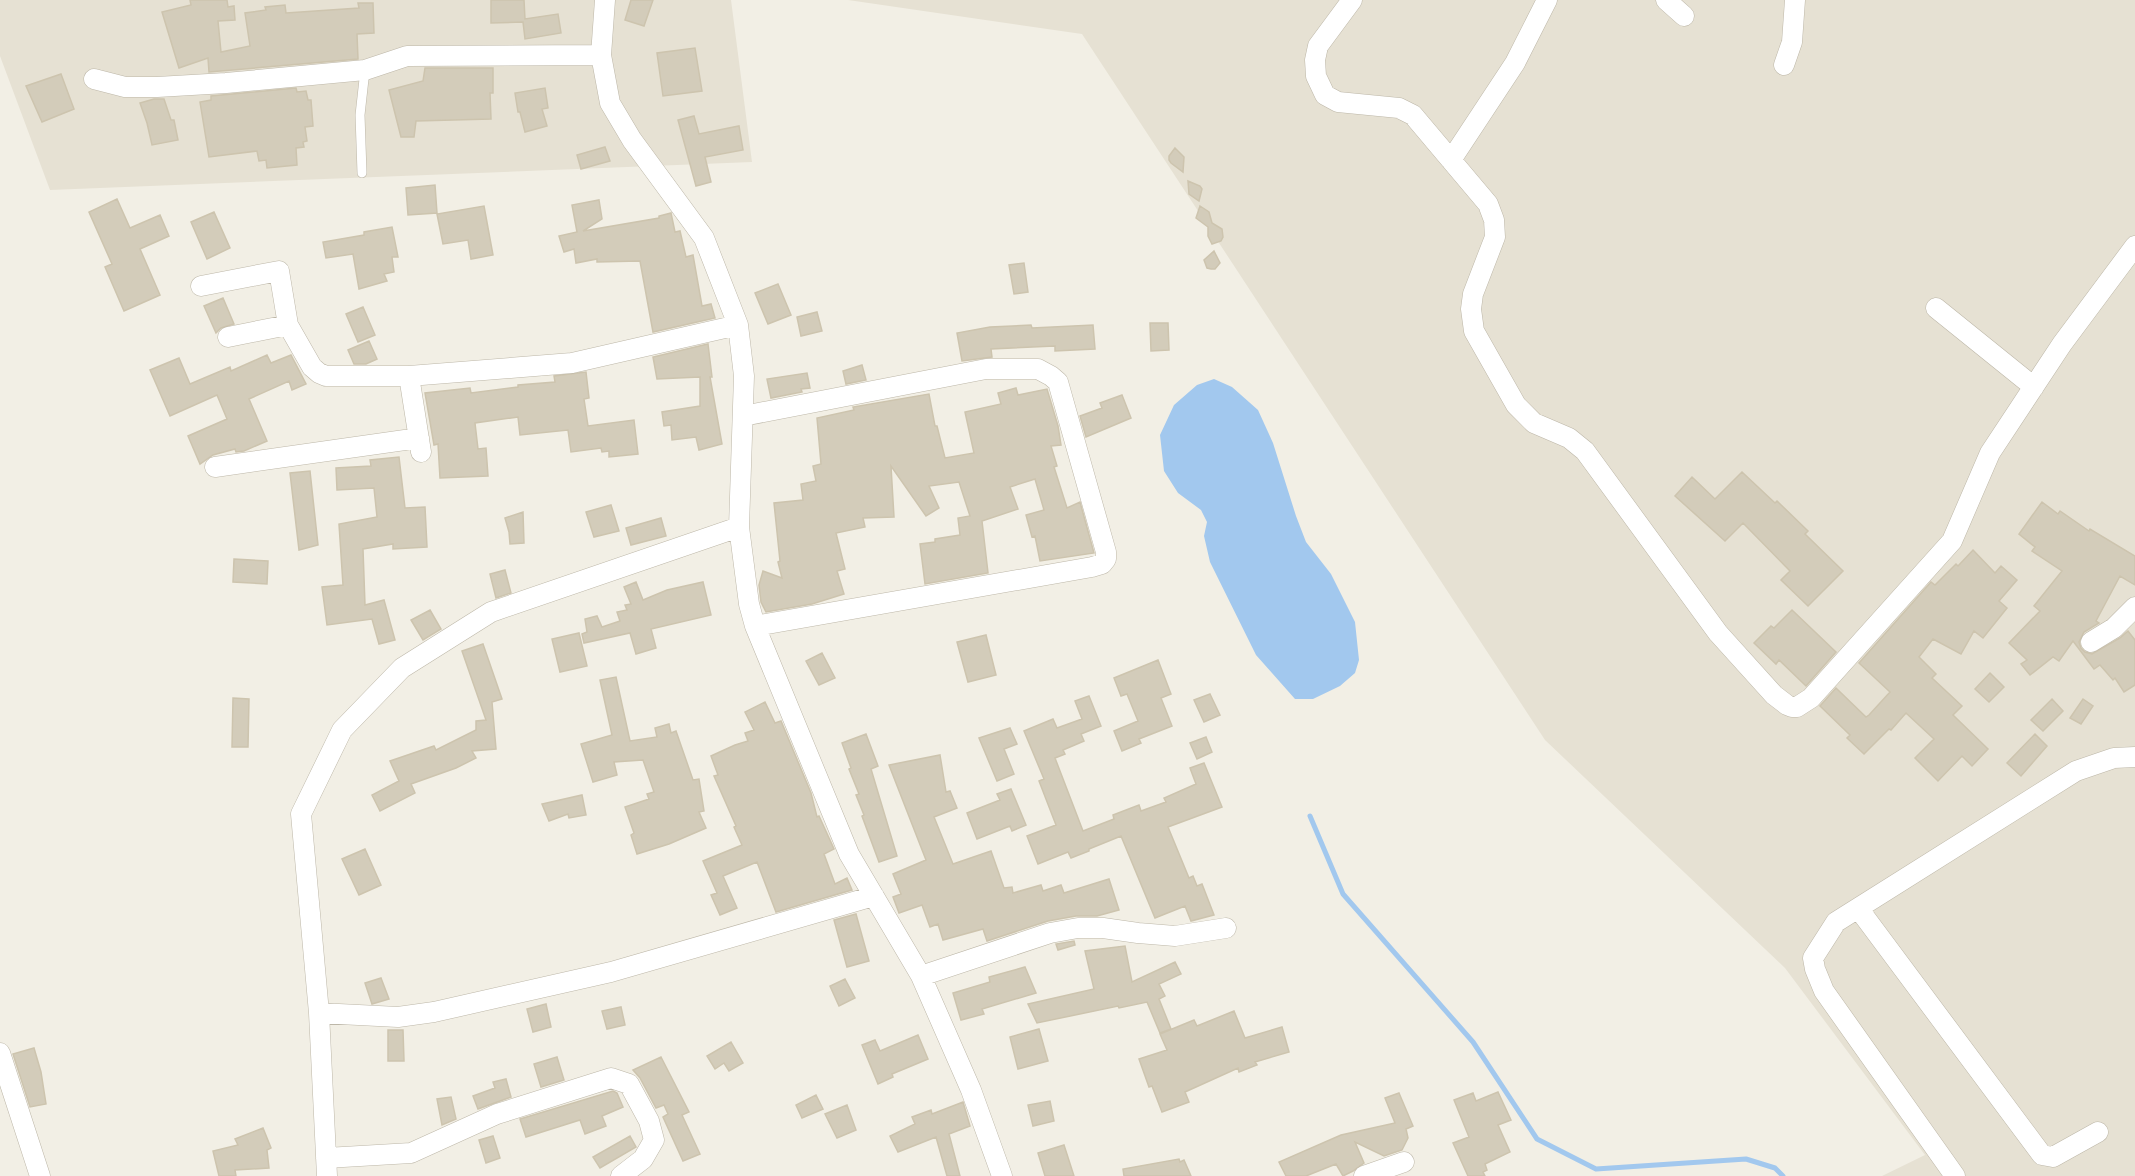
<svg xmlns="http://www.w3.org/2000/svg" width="2135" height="1176" font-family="Ubuntu,sans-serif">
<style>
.residential{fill:#e6e1d3}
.water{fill:#a2c8ee}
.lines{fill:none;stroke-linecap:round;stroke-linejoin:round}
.stream{stroke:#a2c8ee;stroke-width:5}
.building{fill:#d3ccba;stroke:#cdc4ae;stroke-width:1.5}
.lane-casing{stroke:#bdb7a8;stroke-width:10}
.street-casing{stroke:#bdb7a8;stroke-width:21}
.lane{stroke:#fff;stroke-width:9}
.street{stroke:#fff;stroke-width:20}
</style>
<rect width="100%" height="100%" fill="#f2efe5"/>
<path class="residential" d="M0,0h731l21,162 -702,28 -50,-134z
M848,0h1287v1176h-253l43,-21 -140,-187 -240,-228 -463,-706z"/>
<path class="water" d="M1214,379l18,8 26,23 15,33 23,73 10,26 25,32 24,48 4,38 -4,13 -15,13 -27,13h-18l-39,-44 -46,-93 -6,-26 3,-14 -6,-12 -23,-17 -14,-22 -4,-36 14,-30 23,-20z"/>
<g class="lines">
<path class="stream" d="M1310,816l33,78 130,148 64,97 59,30 150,-10 29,9 8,8"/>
</g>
<path class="building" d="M190,0h37l1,7 6,-1 1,14 -17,1 3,31 29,-6 -5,-33 21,-3 -1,-3 20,-2 1,8 73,-5 -1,-5h15l1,30 -17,1 1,25 -149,13 -1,-14 -29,10 -17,-56 29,-7z
M491,0h33l1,19 33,-5 3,19 -36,6 -2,-17 -32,1z
M631,0h22l-9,26 -19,-6z
M695,48l7,43 -39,5 -6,-43z
M425,68h68v25h-3l1,26 -75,2 -2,16h-13l-12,-47 34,-9z
M61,74l13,35 -32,13 -16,-36z
M296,88l1,4 9,-1 2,9h3l2,26 -8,1 2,14 -4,1 1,5 -8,1 1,17 -30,3 -1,-8 -7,1 -2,-10 -48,6 -9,-55 11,-2v-4z
M545,88l3,20 -6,1 5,17 -22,6 -5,-20h-2l-3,-19z
M154,99h10l7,21h3l4,20 -26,5 -5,-22 -7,-20z
M694,116l5,18 40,-8 4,24 -38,7 6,25 -15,4 -18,-66z
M605,147l5,14 -29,8 -4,-14z
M1175,148l9,9 -1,15 -12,-9 -2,-3v-4z
M1188,181l12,5 2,3 -3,12 -10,-7z
M435,185l2,28 -29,2 -2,-27z
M117,199l13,29 30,-13 9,21 -29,13 20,46 -36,16 -19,-44 7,-3 -23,-52z
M599,200l3,19 -19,12 76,-13v-2l12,-3 4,19 5,-1 6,26 7,-2 9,51 9,-2 4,14 -62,14 -13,-71 -43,1v-3l-21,4 -2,-14 -10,3 -5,-16 18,-4 -5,-27z
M484,206l9,49 -22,4 -3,-19 -25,4 -6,-30z
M1200,206l9,6 3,11 10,6 1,8 -2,4 -9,3 -4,-8v-9l-12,-9z
M214,212l16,36 -23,11 -16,-37z
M392,227l6,30h-6l2,15 -10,2 3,7 -28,8 -6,-35 -27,4 -3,-16 41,-7v-3z
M1214,251l6,12 -5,6h-4l-4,-1 -3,-8z
M1024,263l4,29 -14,2 -5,-29z
M778,284l13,31 -23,9 -13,-31z
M223,298l11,26 -13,4 -5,5 -12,-27z
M363,307l12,28 -17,7 -12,-28z
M817,312l5,19 -21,5 -4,-19z
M1150,323h18l1,27 -18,1z
M1031,325l1,3 61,-3 2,24 -40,2v-5l-64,3 1,8 -30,4 -5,-28 33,-6z
M369,341l8,18 -11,5h-12l-6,-14z
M708,344l4,33h-2l12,67 -23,6 -3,-13 -24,3 -1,-15 -7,1 -2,-14 38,-6v-29l-43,2 -4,-22z
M267,355l4,8 20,-8 15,29 -14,6 -3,-9 -40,18 18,42 -23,10 -8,1 -1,-3 -22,6 -13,9 -12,-28 39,-17 -10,-24 -47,21 -20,-46 29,-12 11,26 40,-17 1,4z
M862,365l4,15 -20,4 -3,-13z
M586,372l3,26 -5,1 4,27 46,-6 4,34 -29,3v-6l-7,1 -1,-4 -30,4 -3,-22 -48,5 -2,-18 -43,6 3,26 8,-1 2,28 -48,2 -2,-34 -4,1 -9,-52 45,-5 1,5 47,-6v-2l37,-3 -1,-6z
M807,373l3,15 -9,1 1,3 -31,6 -4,-19z
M1016,388l2,7 29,-6 11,37 3,19 -10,1 6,20 -3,1 13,41 13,-6 14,51 -54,8 -5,-25 -3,1 -6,-22 18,-5 -9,-31 -25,8 8,22 -36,12 6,52 -63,11 -5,-40 15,-2v-3l25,-4 -2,-17 12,-2 -11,-34 -30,4 10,22 -13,8 -35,-50 3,51 -31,1 2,9 -29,6 9,36 -8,2 7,23 -32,10 -46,8 -5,-10 -2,-17 4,-14 19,7 -4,-16 2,-1 -6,-58 29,-3 -2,-16 15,-3 -3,-15 8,-2 -4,-46 37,-8 -1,-3 76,-13 6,32h2l8,32 29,-5 -9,-41 36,-8 -3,-11z
M1122,395l9,23 -45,19 -6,-21 22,-8 -2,-5z
M399,457l6,51 20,-1 2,40 -34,2v-5l-30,5 2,56 19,-5 11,40 -16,4 -7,-25 -45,6 -5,-38 21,-2 -4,-61 38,-7 -3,-29 -37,2 -1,-22 35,-2 -1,-6z
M310,471l8,74 -19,5 -9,-77z
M1742,472l33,31 2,-2 31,30 -3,3 38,37 -35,35 -27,-26 9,-9 -47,-48 -18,18 -50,-45 17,-19 23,22z
M2042,502l16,12 2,-3 29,20 1,-2 45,27v29l-15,-9 -24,45 3,2 -15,9 -5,10 2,6 4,4 7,2 28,-16 8,-7 7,9v45l-11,7 -9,-14 -2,2 -13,-15 -6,4 -21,-28 -14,20 -6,-4 -23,18 -9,-11 6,-4 -18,-17 31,-32 -6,-5 28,-35 -30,-20 3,-4 -16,-13z
M611,505l8,26 -25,6 -8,-25z
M523,512l1,31 -14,1 -1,-12 -4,-14z
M661,518l5,18 -35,9 -5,-17z
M1973,550l22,23 6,-7 16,14 -18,21 8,7 -24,30 -9,-7 -13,23 -28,-15 -14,18 17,17 -4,4 30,28 -9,9 35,34 -16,17 -10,-10 -24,25 -23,-23 19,-19 -28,-26 -15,17 -2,-1 -25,25 -17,-16 3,-3 -30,-29 16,-18 30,29 3,-2 21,-23 -31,-29 72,-81 4,3 21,-21 2,2z
M234,559l34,2 -1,23 -34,-2z
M505,570l6,23 -15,5 -6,-24z
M636,582l7,18 24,-10 36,-8 8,33 -60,14 5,19 -20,6 -6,-21 -46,10 -2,-9 5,-2 -2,-13 12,-3 5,11 18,-6 -3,-9 10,-2 -2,-5 6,-1 -7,-17z
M430,610l11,19 -18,11 -12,-20z
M1792,610l44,42 -30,34 -27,-26 -3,4 -22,-21 17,-17 3,2z
M579,633l8,33 -27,6 -8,-33z
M986,635l10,40 -28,7 -11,-40z
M483,644l19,55 -10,3 4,47 -24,2 4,7 -20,10 -45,16 4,9 -35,18 -8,-16 27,-14 -9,-20 44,-15 2,4 40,-20v-9l10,-1 -24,-69z
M822,653l13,25 -16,7 -13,-24z
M1158,660l13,34 -10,4 11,28 -33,13 2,4 -19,8 -8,-20 24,-10 -11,-27 -6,2 -7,-18z
M1990,673l14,14 -15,15 -14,-13z
M616,677l14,64 27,-4 -2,-9 14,-4 2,9 5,-2 17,49 6,-1 5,32 -5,1 7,16 -37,16 -32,10 -6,-19 3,-2 -9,-26 24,-8 -2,-5 7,-2 -11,-32 -29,2 3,13 -24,7 -12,-38 31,-9 -12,-55z
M1210,694l10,21 -16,7 -10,-22z
M1089,696l12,30 -20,8 3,7 -21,9 2,4 -10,4 28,73 31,-12 -1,-4 26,-10 2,6 25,-9 -2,-4 32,-14 -6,-16 14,-5 18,44 -54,20 21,51 4,-2 4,10 5,-2 12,31 -23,6 -6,-15 -30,12 -34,-82 -32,13v2l-18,7 -3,-6 -30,12 -11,-28 29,-11 -17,-44 5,-2 -20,-48 29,-12 4,9 25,-9 -7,-18z
M233,698l16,1 -1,48h-16z
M2052,699l11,12 -20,20 -12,-11z
M2083,699l10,7 -12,18 -11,-6z
M765,702l10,21 6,-2 30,72 6,24 2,-1 15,33 -10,5 11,30 12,-6 5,12 -76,22 -19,-50 -34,14 14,32 -17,7 -9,-20 6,-2 -14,-32 39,-16 -8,-18 2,-1 -22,-50 4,-1 -7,-19 24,-11 13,-4 -3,-8 9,-3 -9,-18z
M1010,728l7,16 -13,5 10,25 -17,7 -18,-43z
M866,734l12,32 -7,3 26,87 -18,6 -17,-46 2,-1 -8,-20 3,-1 -10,-25 2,-1 -9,-25z
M2035,734l12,12 -26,30 -14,-13z
M1206,737l6,15 -15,7 -7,-16z
M940,755l6,37 4,-1 7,17 -23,9 19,47 38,-13 13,37 8,-1 1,6 28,-8 2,6 18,-6 3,8 45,-14 10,31 -22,6h-21l-28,5 -61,20 -4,-12 -40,11 -5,-16 -8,3 -8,-22 -23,8 -6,-16 8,-3 -8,-20 33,-14 -37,-95z
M1011,789l15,36 -14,6 -2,-5 -33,13 -10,-26 33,-13 -3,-6z
M582,795l4,20 -17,3 -1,-4 -19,7 -7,-17z
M365,849l16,36 -22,10 -17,-36z
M856,914l13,47 -22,6 -13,-47z
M1074,941l1,4 -17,5 -2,-6z
M1125,946l7,36 43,-20 6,12 -22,10 6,12 -6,3 12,30 -11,4 -13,-31 -28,6 -1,-2 -81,17 -9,-19 66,-15 -9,-38z
M1025,967l11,26 -54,16 2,5 -23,6 -8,-27 37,-11 -1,-5z
M381,978l8,21 -17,5 -7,-21z
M845,979l10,19 -16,8 -9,-20z
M546,1004l5,23 -18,5 -6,-23z
M621,1007l4,18 -18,4 -5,-18z
M1234,1011l11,27 37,-11 7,25 -34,10 2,3 -18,7 -1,-4 -53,24 4,10 -27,10 -10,-26 -3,1 -10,-28 28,-9 -7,-16 34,-14 3,6z
M1039,1029l9,32 -30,8 -8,-32z
M388,1030h15l1,31h-16z
M918,1035l10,24 -36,15 1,3 -15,7 -16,-39 13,-5 5,11z
M731,1042l12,21 -14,8 -5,-8 -9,6 -8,-13z
M34,1048l7,24 5,32 -16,3 -17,-53z
M557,1057l7,23 -23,7 -7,-23z
M661,1057l28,55 -7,3 18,39 -17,7 -20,-44 5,-3 -4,-9 -8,3 -16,-30 -7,-8z
M506,1079l5,18 -33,12 -5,-13 22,-8 -2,-6z
M613,1091l4,2 6,14 -21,9 4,10 -21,8 -5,-14 -54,17 -6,-18z
M1498,1092l13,28 -13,5 12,27 -25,12 2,6 -4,2 2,4h-17l-15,-33 16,-6 -15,-37 19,-7 3,8z
M1399,1093l14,33 -7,3 2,9 -6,12 -18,6 -29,-14 9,21 -11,8 -10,5 -7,-12 -30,12h-20l-7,-14 62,-27 54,-12 -10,-25z
M816,1095l7,14 -21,9 -6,-13z
M451,1097l5,22 -14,6 -5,-26z
M1050,1101l4,20 -21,5 -5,-21z
M963,1102l7,24 -21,8 11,42h-13l-11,-39 -38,15 -8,-16 25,-12 -3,-7 19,-7 1,4z
M847,1105l9,25 -19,8 -12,-24z
M263,1128l8,20 -4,2 2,18 -34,2 1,6h-17l-6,-25 25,-6 -3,-6z
M493,1136l7,22 -14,5 -7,-23z
M630,1136l6,11 -36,21 -7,-11z
M1064,1145l10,31h-29l-7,-23z
M1179,1159l1,3 4,-2 7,16h-67l-1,-7z"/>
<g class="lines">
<defs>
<path id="lane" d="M362,173l-2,-58 5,-45"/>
<path id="street" d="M605,0l-4,55 9,48 22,37 72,98 34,87 6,51 -5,151 10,77 6,22 94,228 72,122 50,114 31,86
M1352,0l-34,46 -3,14 1,16 9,19 13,7 61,6 14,7 75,89 6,16 1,17 -22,57 -2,15 3,22 42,74 18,18 35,15 16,13 133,182 56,62 13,10 5,2h5l14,-9 141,-157 38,-88 72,-109 73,-98
M1666,0l18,16
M1784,65l8,-23 3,-42
M94,79l31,8h32l69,-4 139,-13 42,-14 194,-1
M1451,160l64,-97 32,-63
M201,286l78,-15 9,54 24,42 7,6 7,3h83l163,-13 166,-38
M1936,308l98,79
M228,337l60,-12
M409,376l12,76
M743,416l243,-47h52l13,7 7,6 48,170v7l-4,5 -10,3 -337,59
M215,467l204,-29
M2091,642l23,-14 21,-21
M1858,908l184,247 11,2 45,-25
M921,976l129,-43 28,-5h25l35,5 37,3 51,-8
M319,1013l79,4 36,-5 177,-40 263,-76
M0,1053l40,123
M326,1158l85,-5 86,-39 114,-36 18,6 20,37 5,19 -11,19 -22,17
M327,1176l-8,-163 -18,-199 41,-84 60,-62 89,-56 248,-85
M1364,1176l40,-14
M1955,1176l-131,-185 -9,-22 -2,-11 23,-36 240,-151 38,-13 21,-1"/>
</defs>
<use href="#lane" class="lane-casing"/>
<use href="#street" class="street-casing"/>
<use href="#lane" class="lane"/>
<use href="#street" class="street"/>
</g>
</svg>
